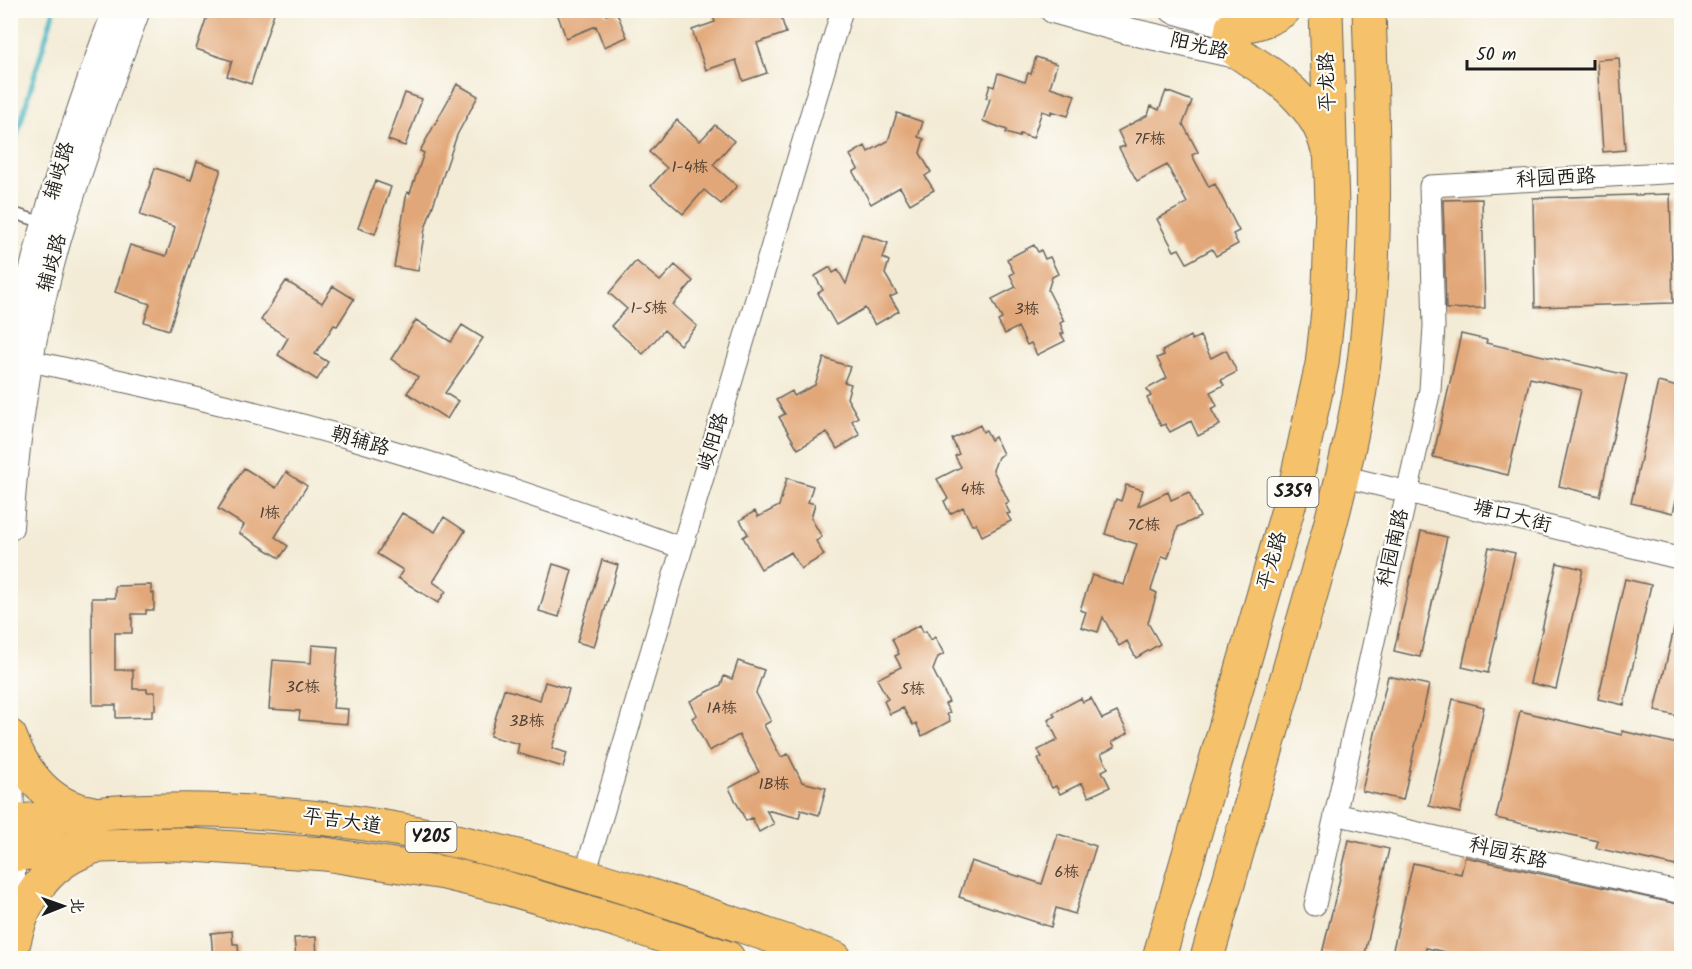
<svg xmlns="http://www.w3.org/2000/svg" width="1692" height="969" font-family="Kalam,'LXGW WenKai TC',sans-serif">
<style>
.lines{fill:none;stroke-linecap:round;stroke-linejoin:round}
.stream{stroke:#49b7c1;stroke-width:5}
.building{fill:#e2a778}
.service-casing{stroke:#67645d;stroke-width:13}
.minor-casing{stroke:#67645d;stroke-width:23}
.tertiary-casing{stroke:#67645d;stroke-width:28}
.primary-casing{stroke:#67645d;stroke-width:35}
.service{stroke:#fff;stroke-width:10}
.minor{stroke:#fff;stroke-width:21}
.tertiary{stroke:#fff;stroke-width:26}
.primary{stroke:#f5c16b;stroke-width:33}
.labels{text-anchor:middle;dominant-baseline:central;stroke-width:4.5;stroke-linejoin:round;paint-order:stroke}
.number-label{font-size:16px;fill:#4e3f33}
.shield{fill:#fdfcf7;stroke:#605f5e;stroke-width:1.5}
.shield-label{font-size:18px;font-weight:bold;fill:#1c1c1c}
.street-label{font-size:20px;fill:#1c1c1c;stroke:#fdfcf7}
</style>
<rect width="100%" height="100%" fill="#fdfcf7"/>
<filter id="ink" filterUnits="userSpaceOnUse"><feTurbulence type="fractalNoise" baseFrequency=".0167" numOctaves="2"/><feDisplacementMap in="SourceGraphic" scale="12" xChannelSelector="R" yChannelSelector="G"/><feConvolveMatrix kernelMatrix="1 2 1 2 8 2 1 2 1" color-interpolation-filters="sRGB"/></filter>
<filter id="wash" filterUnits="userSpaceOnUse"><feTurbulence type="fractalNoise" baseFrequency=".008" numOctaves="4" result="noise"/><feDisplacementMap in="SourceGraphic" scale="24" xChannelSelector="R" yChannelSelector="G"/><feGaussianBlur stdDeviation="1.35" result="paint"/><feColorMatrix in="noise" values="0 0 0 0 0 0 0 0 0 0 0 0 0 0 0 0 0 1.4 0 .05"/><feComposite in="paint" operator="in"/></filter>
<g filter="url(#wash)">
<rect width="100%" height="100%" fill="#f3ebd5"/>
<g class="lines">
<path class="stream" d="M10,158l44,-148"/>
</g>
<g id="blocks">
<path class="building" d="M209,10h66l-24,74 -24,-8 5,-15 -36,-12z
M556,10h48l2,5 10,-4 11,26 -23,10 -8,-21 -30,12z
M711,10h45l1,6 22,-6 7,23 -29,10 10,30 -24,8 -7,-21 -30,10 -14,-40 23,-8z
M1036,57l21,7 -7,23 25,8 -7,21 -17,-5v3l-9,-3 -9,27 -13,-4 -1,3 -13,-4 1,-3 -24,-9 7,-22 -4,-1 4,-13 4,2 4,-14 27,9 3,-9 3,1z
M1619,58l6,92 -22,2 -6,-92z
M457,84l21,12 -21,39 -32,94 -7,42 -24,-4 13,-75 3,1 14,-40 -4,-2z
M1166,91l26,10 -9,23 15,28 -6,3 17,32 6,-3 24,47 -6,3 5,10 -22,12 -4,-7 -25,14 -8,-14 -5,2 -17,-32 30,-16 -20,-38 -30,16 -18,-33 6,-2 -7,-15 30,-16 3,-9 8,4z
M405,93l17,6 -17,47 -17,-6z
M897,113l26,9 -5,15 6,2 -4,14 11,19 -6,4 9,14 -24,14 -10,-17 -29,17 -18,-32 5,-3 -8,-14 15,-9 3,6 20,-11z
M677,120l23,21 15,-16 19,16 -21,24 24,21 -16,18 -17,-14 -21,24 -32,-28 16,-18 -18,-16z
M197,161l24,8 -52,161 -25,-8 6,-18 -35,-12 15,-47 36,11 5,-14 4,-15 -35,-12 15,-47 36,12z
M375,181l16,6 -16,47 -17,-6z
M1670,194l3,109 -138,4 -2,-109z
M1482,199l3,109 -39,1 -3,-109z
M862,234l26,9 -5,15 6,3 -4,13 12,20 -7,3 9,14 -24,14 -10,-17 -29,17 -18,-32 5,-3 -8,-14 15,-9 3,6 5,-3 8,14z
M1034,245l4,7 3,-2 4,9 5,-2 8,17 -6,3 -4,13 16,31 -4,2 4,10 -3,1 4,7 -28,14 -6,-12 -4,2 -9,-18 -13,7 -7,-13 4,-2 -10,-20 24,-12 -6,-12 4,-2 -7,-14z
M636,261l24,20 15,-16 18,16 -20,24 24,21 -17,19 -16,-15 -21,24 -32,-28 16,-17 -18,-16z
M286,281l36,22 11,-17 21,13 -17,27 -3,-1 -19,29 13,8 -11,18 -39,-25 10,-17 -27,-18z
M416,320l35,22 11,-17 21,13 -38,55 13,8 -11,18 -40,-26 11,-16 -27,-18z
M1461,334l26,6 -1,3 141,32 -27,121 -41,-10 22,-96 -51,-12 -22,97 -75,-18z
M1190,336l2,4 8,-4 11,22 15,-8 11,22 -16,8 3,5 -14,7 7,14 -6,3 9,16 -22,11 -7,-15 -21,11 -5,-8 -4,2 -14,-28 4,-2 -4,-7 20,-11 -10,-20 7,-3 -2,-4z
M824,358l26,9 -6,15 7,2 -4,14 11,19 -6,4 8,14 -23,14 -10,-17 -29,17 -19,-32 6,-3 -9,-14 16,-9 2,5 21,-11z
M1658,382l24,6v87l-9,38 -42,-10z
M980,425l3,7 3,-2 5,10 4,-3 8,17 -5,3 -5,13 16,32 -4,2 5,9 -3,1 4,7 -29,15 -6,-13 -4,2 -9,-18 -13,7 -6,-13 4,-2 -11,-20 24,-12 -6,-11 4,-2 -7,-15z
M244,468l32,20 10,-16 21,14 -32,51 13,9 -8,12 -41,-25 5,-8 -26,-16z
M787,478l26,8 -5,16 7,2 -4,14 11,19 -6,4 8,14 -23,14 -10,-17 -30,17 -18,-32 5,-3 -8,-14 15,-9 3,6 21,-11z
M1126,485l17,5 -5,16 30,-14 3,8 18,-8 11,25 -22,10 -10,31 -6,-2 -11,34 6,3 -9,30 12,21 -24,14 -9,-17 -8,5 -16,-29 -5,15 -17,-5 5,-15 -6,-2 12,-35 32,10 6,-20 7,-21 -32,-10 11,-35 5,2z
M402,513l33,19 9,-15 21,14 -32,51 13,9 -8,12 -40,-25 5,-8 -26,-16z
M1421,531l26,6 -27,120 -26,-6z
M1489,547l26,6 -27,120 -26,-6z
M602,560l16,5 -24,82 -17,-5z
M1557,563l26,6 -27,120 -26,-6z
M553,564l19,6 -13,47 -20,-6z
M1625,579l26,6 -27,120 -26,-6z
M151,585v8h3v17h-8v4h-14v19h-17v37h18v19h14v3h8v18h-3v7l-36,1v-13h-23l-1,-107h23v-12z
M1676,620h6v97l-27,-6z
M920,625l3,7 3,-1 5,9 4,-3 9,17 -6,3 -5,13 16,32 -4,2 5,9 -3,1 3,7 -28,15 -6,-13 -3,2 -10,-17 -13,6 -6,-13 4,-2 -11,-20 24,-12 -6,-11 4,-2 -7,-15z
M312,645l26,2 -5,61 15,1 -1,15 -48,-4 1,-9 -31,-2 4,-49 38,3z
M738,661l26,9 -8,23 15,28 -7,4 17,32 7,-3 14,28 24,6 -7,27 -18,-5 -2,8 -33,-8 8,14 -15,8 -7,-14 -6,3 -17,-33 30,-16 -20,-37 -30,16 -17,-33 5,-3 -7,-14 31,-16 3,-9 8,3z
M1388,676l41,9 -26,115 -41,-9z
M545,682l24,7 -17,59 15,5 -4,14 -46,-14 2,-9 -29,-8 14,-47 36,11z
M1081,698l2,4 8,-4 11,21 15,-7 11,21 -16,9 3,5 -14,7 7,14 -6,3 8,16 -21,10 -7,-14 -22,11 -4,-8 -4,2 -14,-29 4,-2 -4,-7 20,-10 -10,-20 7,-4 -2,-3z
M1453,699l31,8 -24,106 -31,-7z
M1520,711l102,24v-4l60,14v96l-6,25 -80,-18 2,-7 -102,-23z
M1058,834l38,12 -21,68 -19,-6 -5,19 -92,-30 12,-36 71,23z
M1349,840l40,9 -25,109h-23l-19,-4z
M1465,857l217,48v53h-207l-49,-10 -2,10h-33l22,-95 48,11z
M232,931l1,13h5l1,14h-26l-2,-25z
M316,937l1,21h-21l-2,-20z"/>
</g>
</g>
<g filter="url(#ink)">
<use href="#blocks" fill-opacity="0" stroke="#67645d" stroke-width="1.5"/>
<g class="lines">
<defs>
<path id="service" d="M10,212l34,11"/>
<path id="minor" d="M31,361c111,24 222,49 332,81 107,32 214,68 319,106
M1342,476l340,83
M1335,814l347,79
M585,874l257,-864
M1315,905l115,-515 4,-64 -4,-140 252,-14"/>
<path id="tertiary" d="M1053,10l71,20 116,26
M1173,10l59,17
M10,370c24,-124 61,-241 106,-360
M10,527c6,-97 21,-195 48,-288 23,-78 51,-153 79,-229
M10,760l3,171"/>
<path id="primary" d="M1284,10c-17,12 -32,15 -52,17l-3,17c10,10 18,15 30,22 29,18 60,47 68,81
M10,736c13,36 40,71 80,76
M10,822c53,-5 106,-12 159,-12 47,-1 94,2 141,7 181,18 354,83 525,141
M10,855l92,-9 75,-2 148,10 119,19 59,14 115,34 110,37
M13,946c9,-43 32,-81 74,-96
M1159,958l138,-480 25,-114 6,-53 4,-106 -6,-195
M1207,958c30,-103 59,-206 88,-309 25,-85 50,-171 65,-259 20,-125 13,-254 9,-380"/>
</defs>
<use href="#service" class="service-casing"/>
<use href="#minor" class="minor-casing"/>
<use href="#tertiary" class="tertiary-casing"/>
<use href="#primary" class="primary-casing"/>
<use href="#service" class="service"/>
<use href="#minor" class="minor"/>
<use href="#tertiary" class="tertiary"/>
<use href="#primary" class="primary"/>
</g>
</g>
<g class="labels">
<g class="number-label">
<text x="1150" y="139">7F栋</text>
<text x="690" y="167">1-4栋</text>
<text x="649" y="308">1-5栋</text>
<text x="1027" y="309">3栋</text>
<text x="973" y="489">4栋</text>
<text x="270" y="513">1栋</text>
<text x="1144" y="525">7C栋</text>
<text x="303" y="687">3C栋</text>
<text x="913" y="689">5栋</text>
<text x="722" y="708">1A栋</text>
<text x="527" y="721">3B栋</text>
<text x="774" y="784">1B栋</text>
<text x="1067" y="872">6栋</text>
</g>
<g class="shield">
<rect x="1267.5" y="477" width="51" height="30" rx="4.5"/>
<rect x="405.5" y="822" width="51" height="30" rx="4.5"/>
</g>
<g class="shield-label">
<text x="1293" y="492">S359</text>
<text x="431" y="837">Y205</text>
</g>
<g class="street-label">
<text transform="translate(1199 47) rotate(13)">阳光路</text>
<text transform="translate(1328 82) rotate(-92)">平龙路</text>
<text transform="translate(60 171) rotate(-73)">辅岐路</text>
<text transform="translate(1556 179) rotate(-3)">科园西路</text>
<text transform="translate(53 263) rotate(-75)">辅歧路</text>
<text transform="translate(360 442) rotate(16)">朝辅路</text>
<text transform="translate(714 442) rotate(-73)">岐阳路</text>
<text transform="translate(1512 517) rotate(14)">塘口大街</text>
<text transform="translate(1394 548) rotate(-77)">科园南路</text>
<text transform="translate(1273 561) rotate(-74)">平龙路</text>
<text transform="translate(342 822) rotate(8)">平吉大道</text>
<text transform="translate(1508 854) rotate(13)">科园东路</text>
</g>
</g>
<rect width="1692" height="969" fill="none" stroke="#fdfcf7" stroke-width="36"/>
<g transform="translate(63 906) rotate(89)" stroke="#fdfcf7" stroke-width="4.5" paint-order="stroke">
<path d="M0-4.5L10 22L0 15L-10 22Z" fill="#1c1c1c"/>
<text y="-9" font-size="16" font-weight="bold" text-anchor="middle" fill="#1c1c1c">北</text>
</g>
<path d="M1467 60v9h128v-9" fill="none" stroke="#1c1c1c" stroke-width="3"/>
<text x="1476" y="60" font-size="18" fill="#1c1c1c" stroke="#fdfcf7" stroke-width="4.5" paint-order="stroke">50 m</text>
</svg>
